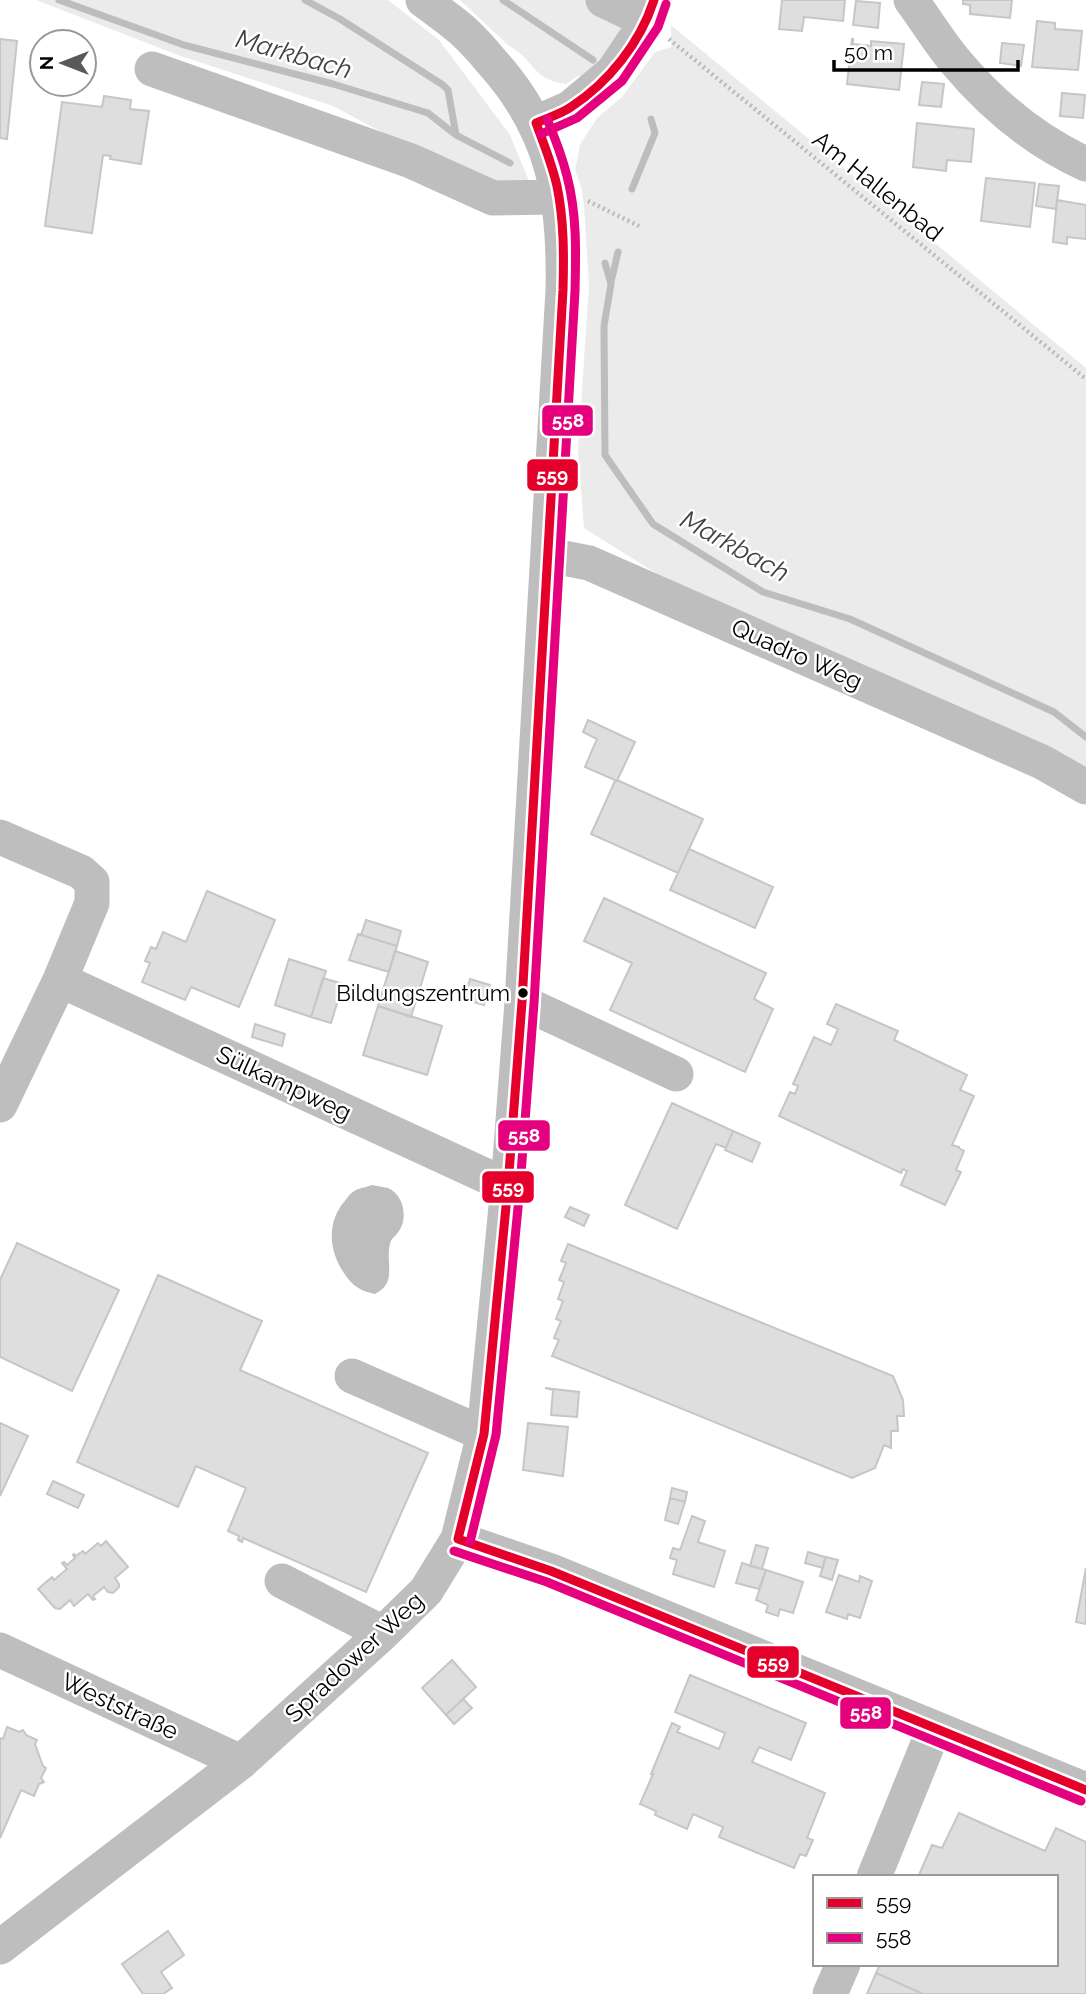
<svg xmlns="http://www.w3.org/2000/svg" width="1086" height="1994" font-family="Raleway,sans-serif">
<style>
.green{fill:#ebebeb}
.water{fill:#bdbdbd}
.lines{fill:none;stroke-linecap:round;stroke-linejoin:round}
.stream{stroke:#bdbdbd;stroke-width:7}
.building{fill:#dedede;stroke:#c6c6c6;stroke-width:2}
.path{stroke:#b9b9b9;stroke-width:4.5;stroke-dasharray:2 3.5;stroke-linecap:butt}
.minor{stroke:#bebebe;stroke-width:35}
.bus-1-casing{stroke:#fff;stroke-width:14}
.bus-2-casing{stroke:#fff;stroke-width:14}
.bus-1{stroke:#e4002b;stroke-width:9}
.bus-2{stroke:#e5007d;stroke-width:9}
.bus-dot{fill:#000;stroke:#fff;stroke-width:2.5}
.labels{text-anchor:middle;dominant-baseline:central;stroke-width:5;stroke-linejoin:round;paint-order:stroke}
.bus-label{font-size:22px;fill:#000;stroke:#fff;text-anchor:end}
.street-label{font-size:24px;fill:#000;stroke:#fff}
.water-label{font-size:26px;font-style:italic;fill:#424242;stroke:#fff}
.line-badge{stroke:#fff;stroke-width:2.5}
.badge-label{font-size:19px;text-anchor:middle;font-weight:bold;fill:#fff}
</style>
<rect width="100%" height="100%" fill="#fff"/>
<path class="green" d="M36,0h352l51,40 71,95 19,46 -22,9 -75,-31 -99,-53 -155,-51z
M460,0h131l37,20 -38,57 -12,-1 -12,8c-35,-4 -31,-25 -57,-38z
M671,25l415,343v404l-424,-195 -78,-49 -6,-78 11,-165 -5,-79 -2,-16 -7,-20 5,-25 17,-27 25,-21 33,-45 16,-5z"/>
<path class="water" d="M372,1185c5,1 11,2 16,3 16,7 20,30 11,43 -4,6 -8,7 -9,13 -5,20 8,38 -15,50 -9,-2 -18,-5 -24,-12 -21,-23 -27,-56 -7,-80 3,-4 7,-10 12,-12 4,-2 11,-3 16,-5z"/>
<g class="lines">
<path class="stream" d="M59,0l125,45 149,39 95,29 28,22 54,28
M305,0l35,19 103,66 5,5 8,45
M503,0l90,60
M632,189l23,-56 -4,-14
M605,263l6,21 -7,42 1,129 48,69 110,68 87,27 204,93 32,25
M611,282l7,-30"/>
</g>
<path class="building" d="M782,0h63l-2,21 -39,-4 -2,14 -23,-2z
M963,0h49l-2,18 -40,-4v-9l-7,-1z
M856,1l24,2 -2,25 -25,-3z
M1037,21l18,2v6l27,2 -4,39 -46,-3z
M0,39l17,2 -10,98 -7,-1z
M852,39h1v5l18,2v-5l33,3 -5,46 -52,-6z
M1002,43l22,2 -3,21 -21,-3z
M922,82l22,2 -3,23 -22,-2z
M1062,93l23,2 -2,23 -23,-2z
M104,96l27,4 -1,9 19,2 -8,53 -31,-5 1,-3 -8,-1 -11,78 -47,-7 17,-124 40,5z
M917,123l57,6 -3,33 -24,-2 -1,11 -33,-4z
M986,178l49,5 -5,44 -49,-6z
M1039,184l20,2 -3,23 -20,-3z
M1057,200l29,5v34l-19,-2v7l-14,-2z
M588,720l47,22 -18,39 -32,-14 12,-28 -14,-7z
M617,780l86,39 -25,54 -87,-39 24,-53z
M689,849l84,38 -18,41 -85,-38z
M207,891l68,29 -36,87 -48,-20 -6,13 -43,-18 8,-19 -5,-2 6,-14 5,2 7,-17 23,10z
M604,898l162,75 -12,26 19,10 -28,63 -135,-62 22,-47 -48,-22z
M366,920l35,11 -4,15 -36,-11z
M358,934l39,12 -8,26 -40,-12z
M395,951l33,11 -17,55 -33,-11z
M289,959l37,12 -15,46 -36,-12z
M323,978l20,6 -12,39 -20,-6z
M470,979l20,6 -6,20 -20,-6z
M836,1004l62,27 -4,9 73,35 -7,15 14,6 -22,49 7,2v1l5,3 -8,19 5,2 -16,33 -44,-20 6,-14 -4,-2 -2,4 -122,-57 11,-24 5,2 3,-8 -5,-2 21,-47 17,8 7,-16 -11,-5z
M378,1006l64,20 -15,49 -64,-20z
M255,1024l30,10 -3,12 -30,-9z
M672,1103l61,28 -7,17 -10,-4 -39,85 -52,-24z
M733,1131l27,12 -8,19 -27,-12z
M570,1207l19,8 -5,11 -19,-9z
M17,1243l102,47 -47,101 -72,-34v-77z
M568,1244l325,132 10,24 1,16h-7l1,15h-7v17l-7,-3 -9,23 -23,10 -300,-122 7,-16 -5,-2 7,-17 -5,-2 7,-18 -5,-2 6,-17 -5,-2 7,-17 -5,-2z
M158,1275l104,46 -22,49 188,83 -62,139 -123,-54 -1,4 -4,-2 1,-4 -11,-5 18,-43 -50,-22 -18,41 -101,-45z
M545,1388l34,4 -2,25 -26,-2 2,-25z
M0,1423l28,13 -28,60z
M528,1423l40,4 -5,49 -40,-6z
M53,1481l31,14 -6,13 -31,-14z
M672,1488l15,4 -2,10 -15,-4z
M670,1498l15,4 -7,22 -13,-4z
M692,1516l13,5 -7,21 27,9 -11,36 -41,-13 4,-14 -7,-2 3,-10 7,2z
M106,1541l22,26 -13,11 4,6v3l-6,6 -5,-1 -4,-5 -11,9 2,3 -2,1 -5,-6 -14,12 -4,-6 -10,9 -5,-1 -17,-19 14,-12 2,3 13,-11 -5,-6 2,-1 3,3 8,-7 -2,-3 1,-1 2,2 7,-5 2,3 13,-11 3,3z
M756,1545l12,3 -6,21 -12,-3z
M808,1552l17,5 -2,11 -18,-5z
M826,1557l12,3 -6,20 -12,-4z
M742,1563l24,7 -7,19 -23,-6z
M1086,1568v56l-10,-2z
M766,1570l37,12 -10,31 -13,-4 -2,7 -12,-4 2,-7 -12,-5z
M839,1575l20,7 1,-6 12,5 -12,37 -12,-4 -1,5 -21,-7z
M452,1660l24,27 -30,28 -24,-27z
M690,1675l116,48 -15,37 -32,-13 -7,15 73,31 -18,45 6,2 -7,16 -6,-2 -6,14 -75,-31 4,-10 -30,-13 -6,15 -32,-14 1,-4 -16,-7 13,-30h-2l21,-51 8,4 -3,5 42,17 6,-16 -50,-21z
M463,1699l9,9 -18,16 -8,-9z
M7,1727l12,5 4,-2 3,5 11,5 -2,4 8,22 3,2 -5,10 3,4 -5,2 -5,12 -13,-6 -21,48v-100l3,1z
M959,1813l86,38 11,-23 30,14v152h-163l-47,-21 4,-9h176v-87h-138l14,-32 10,3z
M168,1931l16,24 -23,17 11,16 -9,6h-20l-21,-30z
M876,1973l47,21h-56z"/>
<g class="lines">
<path class="path" d="M669,39l417,340
M588,201l53,26"/>
<path class="minor" d="M603,0l44,21
M911,0c15,20 28,42 44,61 36,43 80,80 131,103
M152,69l259,92 82,37 66,-1
M536,123l34,-15 43,-36 34,-51 7,-21
M548,555l41,8 453,199 44,25
M0,837l81,35 11,10v21l-32,77 -60,125
M60,980l448,206
M522,1002l154,72
M352,1376l132,58
M458,1539l93,32 535,219
M282,1581l101,52
M0,1650l241,112
M874,1877l60,-148
M0,1947l241,-185 142,-129 43,-42 32,-52 26,-105 24,-248 14,-184 41,-712c2,-90 -9,-160 -72,-229 -9,-11 -19,-22 -29,-31 -13,-11 -26,-20 -39,-30
M830,1994l13,-30"/>
<defs>
<path id="bus-1" d="M536,123c11,-5 25,-9 35,-16 38,-25 69,-64 83,-107
M458,1539l26,-105 24,-248 14,-184 41,-712c1,-35 1,-70 -6,-104 -5,-22 -13,-42 -21,-63
M458,1539l93,32 535,219"/>
<path id="bus-2" d="M541,134l36,-16 45,-37 36,-54 8,-23
M470,1542l26,-107 24,-248 14,-184 41,-712c1,-39 2,-77 -8,-115 -5,-20 -12,-38 -20,-57
M454,1551l93,31 534,219"/>
</defs>
<use href="#bus-1" class="bus-1-casing"/>
<use href="#bus-2" class="bus-2-casing"/>
<use href="#bus-1" class="bus-1"/>
<use href="#bus-2" class="bus-2"/>
</g>
<circle class="bus-dot" cx="523" cy="993" r="6"/>
<g class="labels">
<g class="bus-label">
<text x="510" y="993">Bildungszentrum</text>
</g>
<g class="street-label">
<text transform="translate(878 186) rotate(39)">Am Hallenbad</text>
<text transform="translate(797 654) rotate(24)">Quadro Weg</text>
<text transform="translate(284 1083) rotate(25)">Sülkampweg</text>
<text transform="translate(354 1657) rotate(-43)">Spradower Weg</text>
<text transform="translate(120 1706) rotate(25)">Weststraße</text>
</g>
<g class="water-label">
<text transform="translate(294 54) rotate(16)">Markbach</text>
<text transform="translate(735 546) rotate(29)">Markbach</text>
</g>
</g>
<g class="line-badge">
<rect x="541" y="404" width="53" height="33" rx="7" fill="#e5007d"/>
<rect x="526" y="458" width="53" height="34" rx="7" fill="#e4002b"/>
<rect x="497" y="1119" width="54" height="33" rx="7" fill="#e5007d"/>
<rect x="481" y="1170" width="54" height="34" rx="7" fill="#e4002b"/>
<rect x="746" y="1645" width="54" height="34" rx="7" fill="#e4002b"/>
<rect x="839" y="1696" width="53" height="34" rx="7" fill="#e5007d"/>
</g>
<g class="badge-label">
<text x="568" y="427">558</text>
<text x="552" y="482">559</text>
<text x="524" y="1142">558</text>
<text x="508" y="1194">559</text>
<text x="773" y="1669">559</text>
<text x="866" y="1719">558</text>
</g>
<rect x="813" y="1875" width="245" height="91" fill="#ffffff" stroke="#999999" stroke-width="2"/>
<rect x="827" y="1898" width="35" height="10" fill="#e4002b" stroke="#999999" stroke-width="2"/>
<text x="876" y="1910" font-size="21" fill="#000000">559</text>
<rect x="827" y="1933" width="35" height="10" fill="#e5007d" stroke="#999999" stroke-width="2"/>
<text x="876" y="1945" font-size="21" fill="#000000">558</text>
<g transform="translate(63 63) rotate(270)"><circle r="33" fill="#ffffff" stroke="#999999" stroke-width="2"/>
<path d="M0-5L12 26L0 18L-12 26Z" fill="#595959"/>
<text y="-10" font-size="19" font-weight="bold" text-anchor="middle" fill="#000000">N</text>
</g>
<path d="M834 60v10h184v-10" fill="none" stroke="#000000" stroke-width="3.5"/>
<text x="844" y="60" font-size="21" fill="#000000" stroke="#ffffff" stroke-width="5" paint-order="stroke">50 m</text>
</svg>
